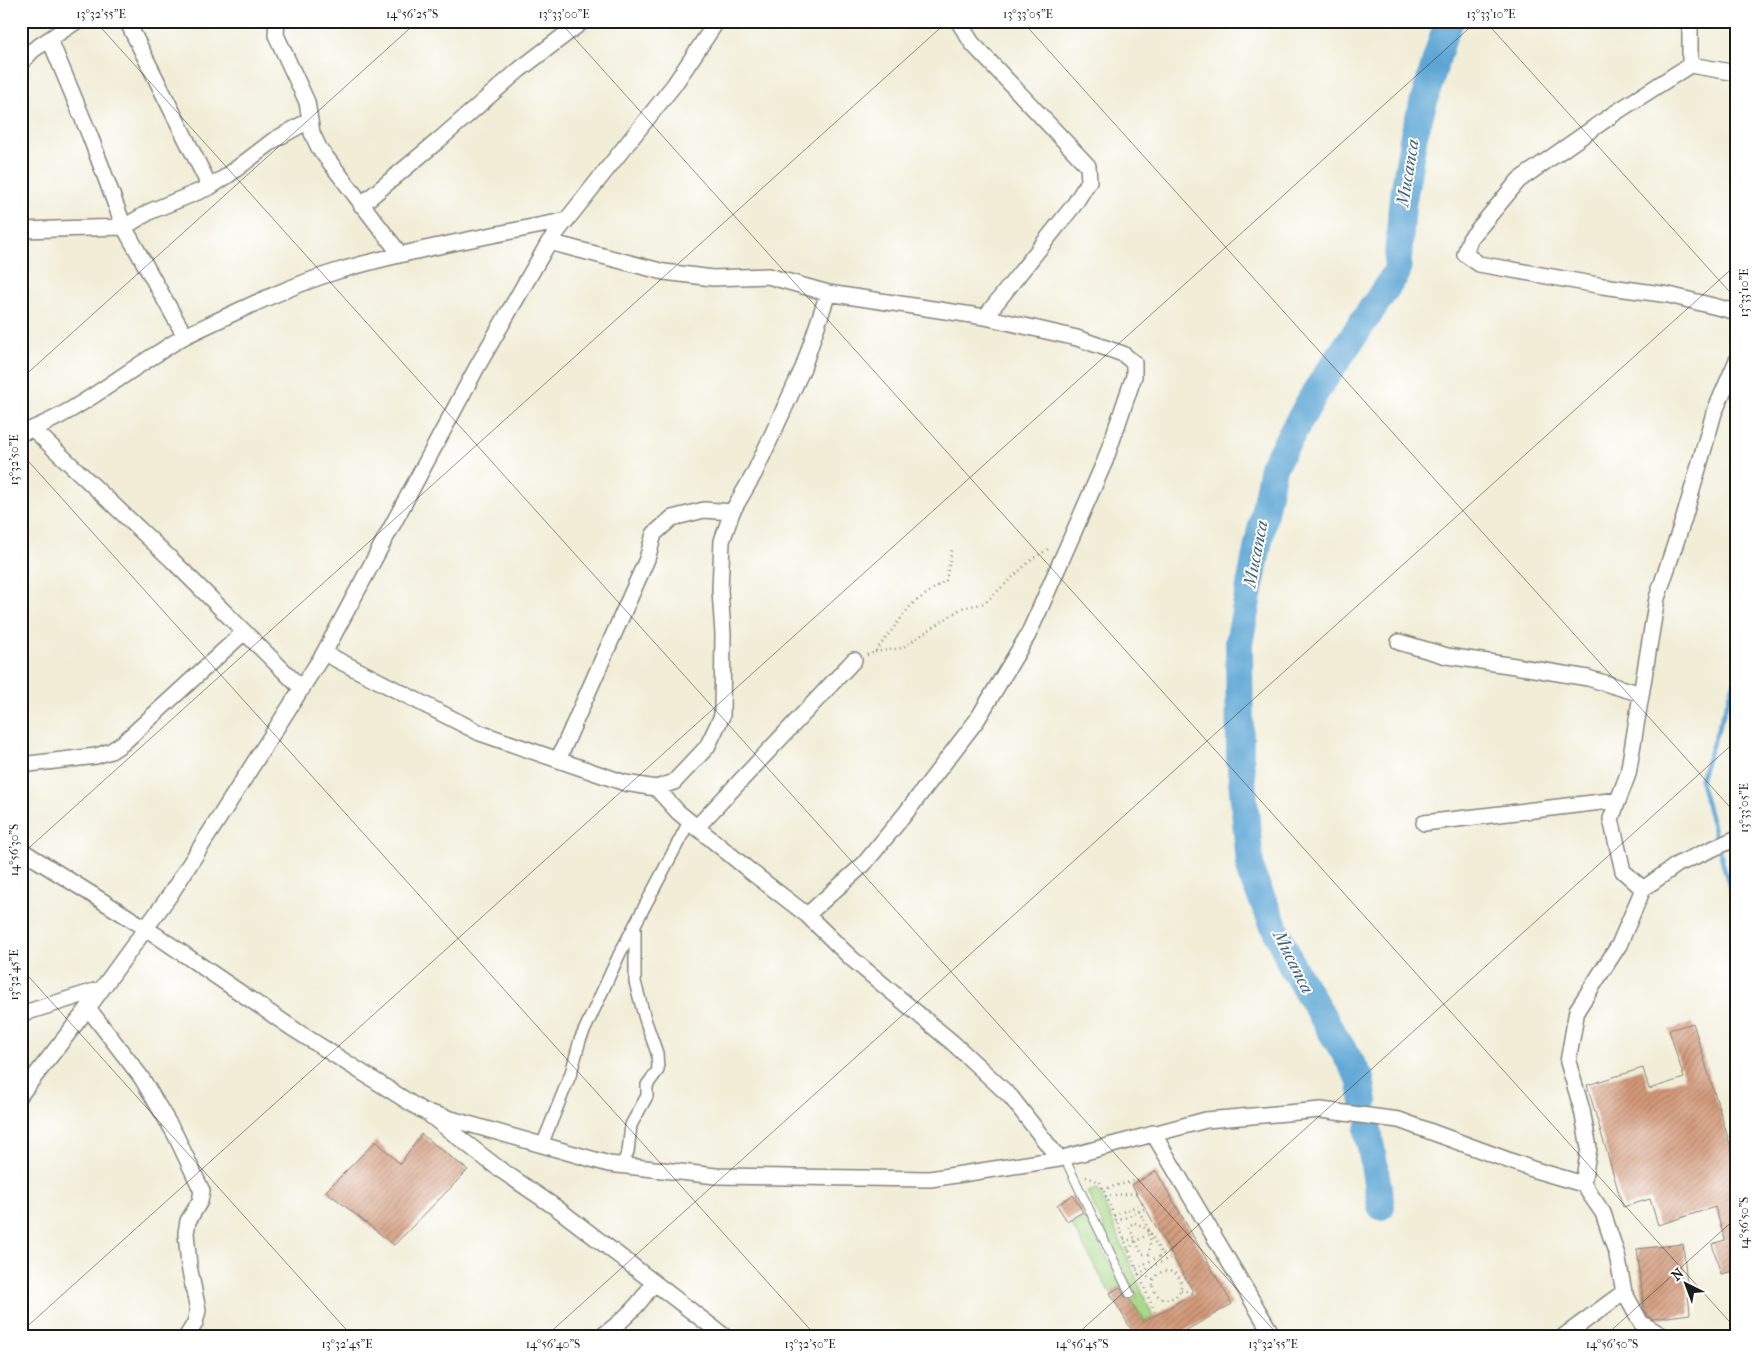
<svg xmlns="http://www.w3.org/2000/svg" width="1758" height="1357" font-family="'IM FELL French Canon',serif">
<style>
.green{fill:#a6d886;stroke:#617a51}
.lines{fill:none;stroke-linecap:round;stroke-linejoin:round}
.stream{stroke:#5ca5d4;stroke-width:4.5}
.river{stroke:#5ca5d4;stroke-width:28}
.building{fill:url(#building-hatch)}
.service-casing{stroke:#86847a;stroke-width:10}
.pedestrian-casing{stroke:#86847a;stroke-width:14}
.minor-casing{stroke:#86847a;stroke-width:18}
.path{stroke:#86847a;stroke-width:2.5;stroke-dasharray:1 4;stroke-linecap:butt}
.service{stroke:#fff;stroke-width:8}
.pedestrian{stroke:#fff;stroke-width:11}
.minor{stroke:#fff;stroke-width:15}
.ticks{fill:none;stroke:#1c1c1c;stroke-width:1;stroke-opacity:0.45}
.labels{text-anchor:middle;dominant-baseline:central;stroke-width:4;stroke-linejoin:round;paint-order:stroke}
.water-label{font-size:18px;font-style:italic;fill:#3c6078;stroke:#fff}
.neatline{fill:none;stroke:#1c1c1c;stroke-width:2}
.ticks-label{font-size:12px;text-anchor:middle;fill:#1c1c1c}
</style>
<defs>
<pattern id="building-hatch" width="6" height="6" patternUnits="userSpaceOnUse" patternTransform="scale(1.25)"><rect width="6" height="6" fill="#d39979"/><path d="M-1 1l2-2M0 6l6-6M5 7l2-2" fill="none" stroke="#aa7c62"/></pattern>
</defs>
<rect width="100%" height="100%" fill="#fff"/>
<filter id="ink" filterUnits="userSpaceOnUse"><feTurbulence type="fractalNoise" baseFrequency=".02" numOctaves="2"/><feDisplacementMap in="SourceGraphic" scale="10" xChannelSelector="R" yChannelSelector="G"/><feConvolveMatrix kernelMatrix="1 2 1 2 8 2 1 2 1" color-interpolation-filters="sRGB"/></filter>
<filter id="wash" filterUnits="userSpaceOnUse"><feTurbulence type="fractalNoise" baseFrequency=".0096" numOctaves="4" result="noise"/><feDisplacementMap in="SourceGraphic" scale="20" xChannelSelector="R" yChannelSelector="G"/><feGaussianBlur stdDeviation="1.12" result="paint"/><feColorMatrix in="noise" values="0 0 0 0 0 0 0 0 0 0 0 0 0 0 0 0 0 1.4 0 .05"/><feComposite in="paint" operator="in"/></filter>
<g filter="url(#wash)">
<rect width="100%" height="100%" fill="#f1edd7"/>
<path class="green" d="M1098,1189l55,128 -9,5 -13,-21 6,-4 -50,-105z
M1085,1218l37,67 -12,8 -39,-69z"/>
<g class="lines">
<path class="stream" d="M1737,675l-37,105 37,134"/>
<path class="river" d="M1364,1102l-4,-24 -67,-110 -42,-94 -11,-116 -1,-115 34,-176 43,-76 81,-119 5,-66 12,-72 29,-97 7,-16
M1368,1130l13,76"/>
</g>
<g id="blocks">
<path class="building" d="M1693,1023l44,144v22l-5,1 3,8 -7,2 9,29v41l-16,4 -9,-30 13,-4 -10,-33 -57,18 -8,-26 -27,8 -36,-122 56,-17 6,21 35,-11 -15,-48z
M421,1134l47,36 -74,75 -68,-54 50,-50 24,23z
M1156,1171l76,133 -56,32h-41l-25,-43 10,-6 5,10 5,3 14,22 50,-29 -62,-108z
M1073,1195l10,17 -16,9 -10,-16z
M1683,1244l7,70 -38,5 -4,-3 -4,-7 -7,-60z"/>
</g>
</g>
<g filter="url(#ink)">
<use href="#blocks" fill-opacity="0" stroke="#86847a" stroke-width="1"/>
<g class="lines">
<defs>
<path id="service" d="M1064,1157l66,137"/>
<path id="pedestrian" d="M542,1145l29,-72 9,-33 40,-87 69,-131
M621,1166l7,-14 3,-27 16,-29v-11l11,-15 -1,-17 -12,-34 -10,-37v-54"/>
<path id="minor" d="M127,21l83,166
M277,21l-1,14 31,67 5,31 7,15 81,106
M958,21l14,22 116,123 1,15 -15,24 -89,112
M1687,21l3,7v37
M50,40l40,96 34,91 61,109
M21,63l12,-13 44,-29
M1737,73l-47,-8 -75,48 -96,67 -49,59 -5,15 14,10 124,22 66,9 68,17
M361,205l78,-65 80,-70 64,-49
M21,230l103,-3 27,-16 59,-24 17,-11 47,-36 36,-20
M549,242l115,30 49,6 55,-2 60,17 157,24 92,21 46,16 11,9v13l-29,85 -63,143 -14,31 -51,85 -72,94 -41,50 -57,51
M33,429l140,132 129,128
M21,433c50,-17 93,-53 137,-80 10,-6 19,-13 29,-18 47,-22 101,-49 151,-64 75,-22 152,-35 229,-51
M1399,642l48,14 68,10 73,12 53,16
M324,653l156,80 145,50 31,5 22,24 72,59 57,44 44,43 102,85 58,54 48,62
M558,760l89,-201 7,-25 18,-16 32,-8 28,2
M21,765l75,-9 15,-5 12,-8 120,-110
M656,788l18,-6 33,-35 15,-31 1,-82 -3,-44 2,-49 10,-29 22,-38 49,-106 25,-75
M1424,823l194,-23
M696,828l158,-168
M21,850l126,79 148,101 128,81 186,53 107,12 214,3 129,-20 147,-39 115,-10 78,10 136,50 48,14 20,29 14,42 7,37 17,31 22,13
M1643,889l-20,-18 -12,-52 17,-45 29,-176 27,-80 30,-105 23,-53
M88,1008l53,69 34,57 27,57 -2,10 -12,20 -2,12 3,33 9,44 -3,13 -8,13
M21,1014l80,-25
M21,1094l67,-86 82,-113 154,-242 153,-286 72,-125 125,-157 43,-64
M431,1116l67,52 60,41 166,127
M1153,1133l120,203
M1583,1184l6,-36 -7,-38 -14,-48 9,-52 42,-65 24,-56 35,-25 59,-26
M602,1336c21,-15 38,-31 51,-53
M1564,1336l60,-44"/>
</defs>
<use href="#service" class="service-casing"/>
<use href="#pedestrian" class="pedestrian-casing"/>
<use href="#minor" class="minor-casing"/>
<path class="path" d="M875,652l27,-4 60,-40 23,-5 47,-44 18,-11
M867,655l8,-3 37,-48 34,-24 6,-31
M1086,1177l14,5 56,133
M1103,1189l42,-11
M1105,1196l32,-3
M1139,1211l23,44
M1114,1216l29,-13
M1116,1222l30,-14
M1135,1223l7,3 9,7 -2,21h-7l-12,-25v-4z
M1124,1239l12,2
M1128,1250l8,-9 15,-8
M1136,1268l34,-17
M1153 1285a14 14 0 1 1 28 0a14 14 0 1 1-28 0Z
M1138,1274l35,-18
M1138,1274l15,5
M1181,1290l13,3"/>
<use href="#service" class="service"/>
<use href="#pedestrian" class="pedestrian"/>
<use href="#minor" class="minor"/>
</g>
</g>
<path class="ticks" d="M95,21l1184,1315M559,21l1178,1309M1022,21l715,794M1485,21l252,279M21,379l397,-358M21,453l795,883M21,855l927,-834M21,968l331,368M21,1332l1456,-1311M546,1336l1191,-1072M1075,1336l662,-596M1605,1336l132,-119"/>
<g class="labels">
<g class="water-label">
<text transform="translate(1408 173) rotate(-81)">Mucanca</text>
<text transform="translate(1256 554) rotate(-79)">Mucanca</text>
<text transform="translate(1293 962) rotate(63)">Mucanca</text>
</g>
</g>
<rect width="1758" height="1357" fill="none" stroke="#fff" stroke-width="55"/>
<g transform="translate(1686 1284) rotate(318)" stroke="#ffffff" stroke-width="4" paint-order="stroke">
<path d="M0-4L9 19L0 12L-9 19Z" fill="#1c1c1c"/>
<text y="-8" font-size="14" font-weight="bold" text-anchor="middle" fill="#1c1c1c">N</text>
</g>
<rect x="28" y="28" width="1702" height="1302" class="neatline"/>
<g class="ticks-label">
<text x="101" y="18">13°32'55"E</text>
<text x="412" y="18">14°56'25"S</text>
<text x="564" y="18">13°33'00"E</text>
<text x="1028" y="18">13°33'05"E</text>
<text x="1491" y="18">13°33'10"E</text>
<text transform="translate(1744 293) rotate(-90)" y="4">13°33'10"E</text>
<text transform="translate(14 460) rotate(-90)" y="4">13°32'50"E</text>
<text transform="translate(1744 808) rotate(-90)" y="4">13°33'05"E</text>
<text transform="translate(14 850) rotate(-90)" y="4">14°56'30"S</text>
<text transform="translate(14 975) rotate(-90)" y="4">13°32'45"E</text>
<text transform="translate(1744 1223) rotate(-90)" y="4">14°56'50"S</text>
<text x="347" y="1348">13°32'45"E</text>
<text x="553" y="1348">14°56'40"S</text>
<text x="810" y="1348">13°32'50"E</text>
<text x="1082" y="1348">14°56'45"S</text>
<text x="1273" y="1348">13°32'55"E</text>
<text x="1612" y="1348">14°56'50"S</text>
</g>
</svg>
